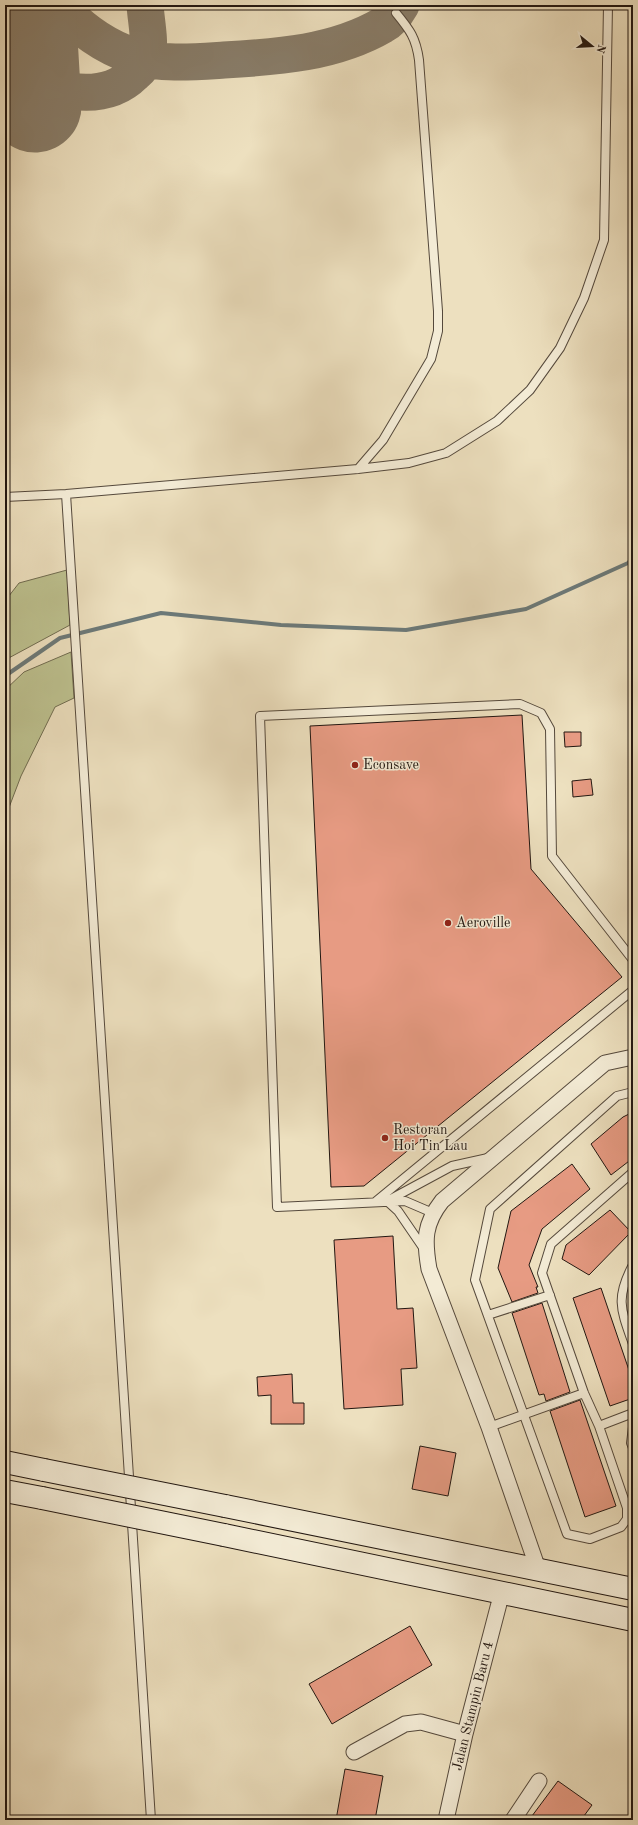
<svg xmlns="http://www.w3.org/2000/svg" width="638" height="1825" font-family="'Old Standard TT',serif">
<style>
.green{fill:#bdc18f;stroke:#706c50}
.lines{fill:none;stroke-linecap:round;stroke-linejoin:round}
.stream{stroke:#6c7978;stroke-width:4}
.taxiway{stroke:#887c68;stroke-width:37}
.runway{stroke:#887c68;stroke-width:93}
.building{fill:#e79b83;stroke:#221711}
.service-casing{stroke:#55493c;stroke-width:10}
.minor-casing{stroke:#55493c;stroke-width:17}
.secondary-casing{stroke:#221711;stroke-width:24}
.service{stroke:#f3ebd5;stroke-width:8}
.minor{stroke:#f3ebd5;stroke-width:15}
.secondary{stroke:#f3ebd5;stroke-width:22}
.secondary-bridge-casing{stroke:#221711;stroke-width:24;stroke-linecap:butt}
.secondary-bridge{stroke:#f3ebd5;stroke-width:22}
.poi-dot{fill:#8f2418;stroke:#f3ebd5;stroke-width:1.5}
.labels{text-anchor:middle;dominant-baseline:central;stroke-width:3;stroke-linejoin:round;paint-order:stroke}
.poi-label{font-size:14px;fill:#221711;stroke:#f3ebd5;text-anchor:start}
.street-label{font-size:14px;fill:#221711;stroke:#f3ebd5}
</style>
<rect width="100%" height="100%" fill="#ede0bf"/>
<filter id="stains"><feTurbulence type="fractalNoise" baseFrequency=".005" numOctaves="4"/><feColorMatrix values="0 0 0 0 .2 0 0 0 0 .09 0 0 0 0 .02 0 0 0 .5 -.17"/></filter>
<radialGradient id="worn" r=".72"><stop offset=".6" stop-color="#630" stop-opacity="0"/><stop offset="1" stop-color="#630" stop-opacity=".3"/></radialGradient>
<path class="green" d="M67,570l3,55 -65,35v-59l14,-18z
M71,652l3,46 -19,9 -34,69 -16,42v-128l19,-18z"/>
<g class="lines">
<path class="stream" d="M5,676l55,-38 101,-25 120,12 125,5 120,-21 102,-46 5,-5"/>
<path class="taxiway" d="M59,5c20,23 45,41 74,51 29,9 61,6 91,4 54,-3 111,-7 159,-35 8,-4 14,-13 18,-20
M5,36c4,17 13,36 29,46 4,3 12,3 17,5 29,8 61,9 83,-13 6,-5 11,-10 13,-17 4,-15 -1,-36 -2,-52"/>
<path class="runway" d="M29,5l6,101"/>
</g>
<path class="building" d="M522,715l9,154 91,108 -258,209 -33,1 -21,-461z
M564,732h17v14l-16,1z
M591,779l2,16 -20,2 -1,-16z
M633,1112v46l-22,17 -20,-31 32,-27z
M572,1164l18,25 -48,40 -13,36 9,22h-2l2,6 -26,9 -14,-34 13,-57z
M610,1210l21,22 -42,43 -27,-16 4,-14z
M393,1236l4,73 16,-1 4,60 -16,1 2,36 -59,4 -10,-169z
M601,1288l32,94v16l-23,8 -37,-108z
M542,1303l28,89 -24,9 -2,-7 -5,1 -27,-82z
M292,1374l1,29h11v21h-33v-29l-13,1 -1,-19z
M580,1400l36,106 -31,11 -35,-106z
M420,1446l36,7 -8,43 -36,-7z
M410,1626l22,39 -100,59 -23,-40z
M345,1769l38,7 -8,44h-39z
M558,1781l34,24 -11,15h-52z"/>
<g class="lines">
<defs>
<path id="service" d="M358,469l25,-29 48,-81 7,-28v-20l-19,-251c-3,-22 -9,-30 -23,-47
M66,494l85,1326
M5,497l61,-3 292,-25 51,-6 37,-10 51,-32 33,-31 30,-42 24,-50 20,-58 4,-235
M633,1092l-16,4 -127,113 -15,71 92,254 23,5 31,-12 6,-8v-11l-28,-82 -15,-33 -42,-120 9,-29 82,-72
M389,1200l63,-34 36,-8
M387,1201l11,10 26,38
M375,1202l258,-212
M433,1213l-28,-12 -128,6 -17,-491 260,-12 21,9 9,16 2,127 81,104
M633,1265c-18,33 -12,45 0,79
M488,1315l62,-20
M599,1426l34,-13
M489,1427l95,-34
M633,1427l-2,16 2,5"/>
<path id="minor" d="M538,1569l-49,-142 -60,-158c-5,-29 -5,-45 13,-68l163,-138 28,-6
M354,1752l51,-28 16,-2 44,12
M446,1820l19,-86 37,-142
M513,1820l26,-39"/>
<path id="secondary" d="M5,1462l39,8
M5,1491l37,7
M225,1506l408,83
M224,1535l409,85"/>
</defs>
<use href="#service" class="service-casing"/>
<use href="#minor" class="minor-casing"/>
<use href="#secondary" class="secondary-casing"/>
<use href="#service" class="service"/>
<use href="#minor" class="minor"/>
<use href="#secondary" class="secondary"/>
<defs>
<path id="secondary-bridge" d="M44,1470l181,36
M42,1498l182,37"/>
</defs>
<use href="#secondary-bridge" class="secondary-bridge-casing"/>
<use href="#secondary-bridge" class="secondary-bridge"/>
</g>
<g class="poi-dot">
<circle cx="355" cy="765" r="4"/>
<circle cx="448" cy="923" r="4"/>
<circle cx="385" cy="1138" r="4"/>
</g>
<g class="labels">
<g class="poi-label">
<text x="363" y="765">Econsave</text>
<text x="456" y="923">Aeroville</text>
<text x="393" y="1130">Restoran<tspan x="393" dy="16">Hoi Tin Lau</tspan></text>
</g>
<g class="street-label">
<text transform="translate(473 1706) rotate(-76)">Jalan Stampin Baru 4</text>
</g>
</g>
<rect width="638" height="1825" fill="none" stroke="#ede0bf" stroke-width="20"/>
<rect x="6" y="6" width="626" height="1813" fill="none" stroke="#221711" stroke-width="2"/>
<rect x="10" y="10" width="618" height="1805" fill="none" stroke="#221711"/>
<g transform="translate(592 46) rotate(108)" stroke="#f3ebd5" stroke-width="3" paint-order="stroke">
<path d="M0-3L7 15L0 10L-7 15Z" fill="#221711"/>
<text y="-6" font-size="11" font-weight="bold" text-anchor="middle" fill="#221711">N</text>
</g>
<rect width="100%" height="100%" filter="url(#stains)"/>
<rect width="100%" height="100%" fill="url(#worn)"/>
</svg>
